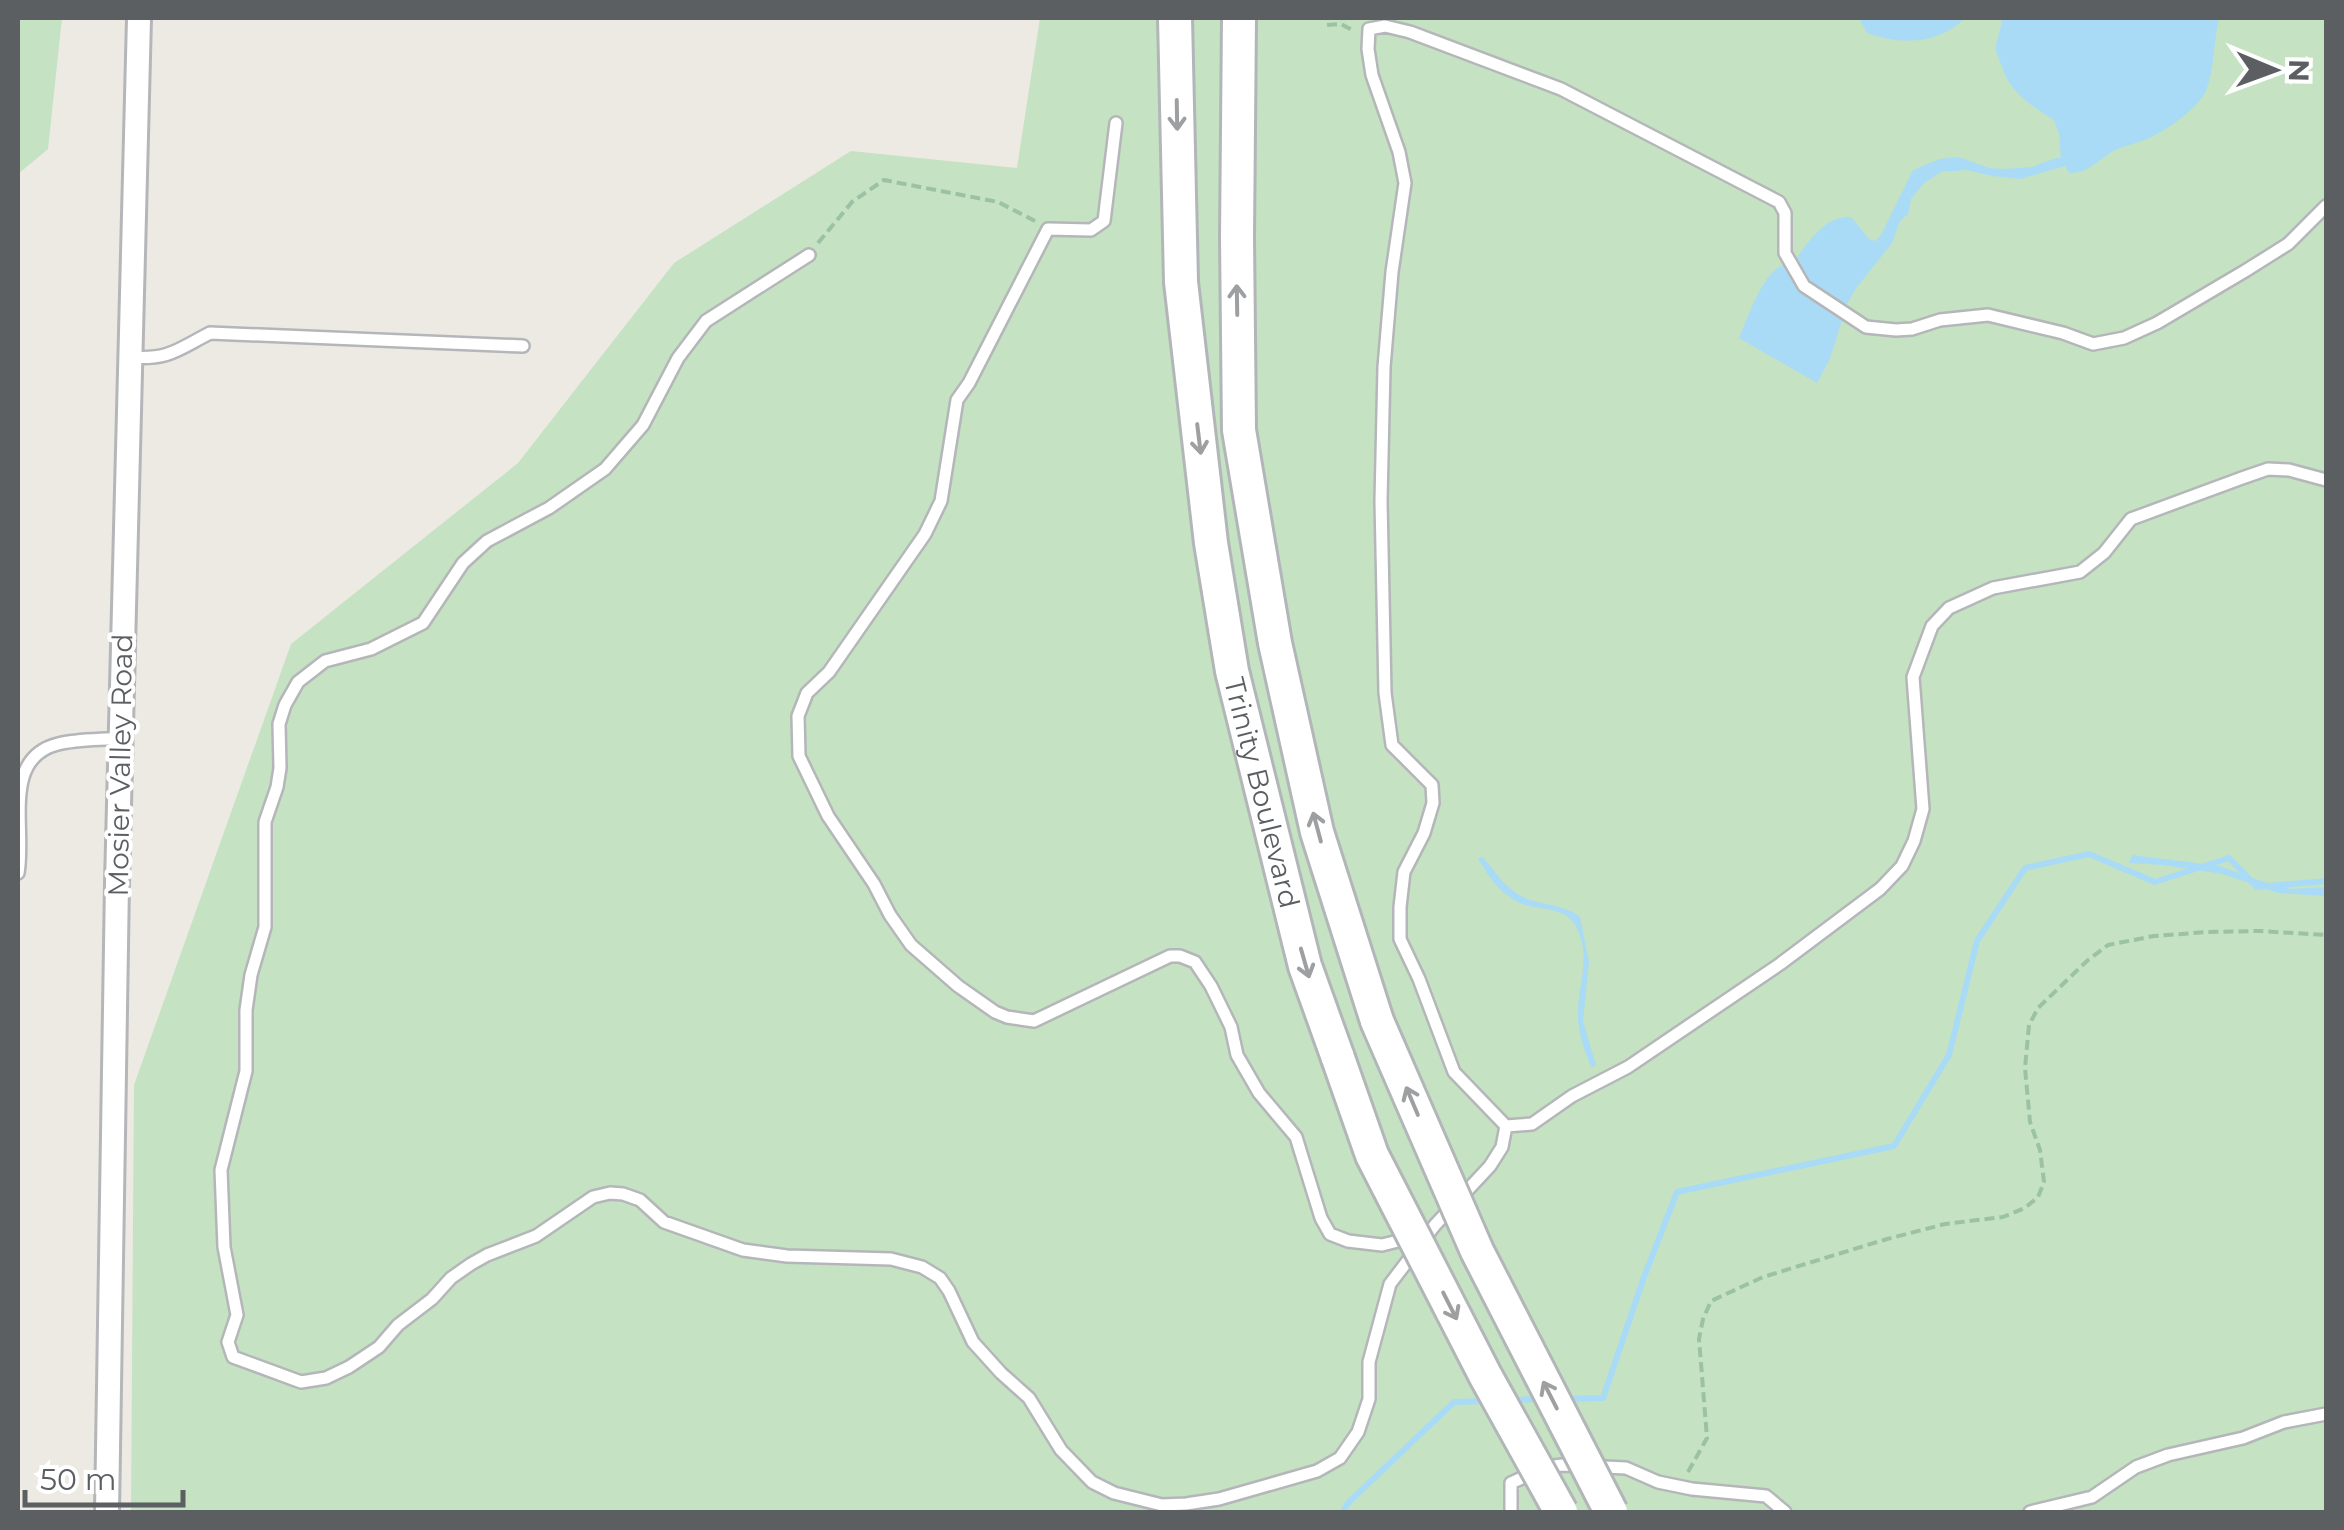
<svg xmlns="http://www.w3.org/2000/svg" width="2344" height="1530" font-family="Montserrat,sans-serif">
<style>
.green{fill:#c5e2c2}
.water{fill:#aadbf6}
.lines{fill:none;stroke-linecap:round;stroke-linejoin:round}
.stream{stroke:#aadbf6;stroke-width:6}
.service-casing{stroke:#b4b6b9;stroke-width:16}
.minor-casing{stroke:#b4b6b9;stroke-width:28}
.secondary-casing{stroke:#b2b6b9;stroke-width:38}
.path{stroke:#9cc2a4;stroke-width:4;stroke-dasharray:10 5;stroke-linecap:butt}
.service{stroke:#fff;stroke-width:11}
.minor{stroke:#fff;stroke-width:22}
.secondary{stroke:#fff;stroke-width:32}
.secondary-bridge-casing{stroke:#b2b6b9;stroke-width:38;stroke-linecap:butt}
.secondary-bridge{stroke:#fff;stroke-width:32}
.oneway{stroke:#9d9fa1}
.labels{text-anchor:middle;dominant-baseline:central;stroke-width:8;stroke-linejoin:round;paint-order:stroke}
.street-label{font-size:28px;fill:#5b5f62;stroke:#fff}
</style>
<rect width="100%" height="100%" fill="#edeae3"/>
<path class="green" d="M18,18h44l-14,131 -30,25z
M1040,18h1286v1494h-2195l3,-427 157,-441 227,-181 156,-200 177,-112 166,17z"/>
<path class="water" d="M1859,18h106c-28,27 -63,27 -98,15z
M2002,18h217c-5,21 -5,51 -12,70 -5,17 -36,39 -52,47 -12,7 -25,9 -37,14 -19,8 -26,24 -49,24l-4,-7 -45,13 -28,-3 -25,-6 -26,2 -17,11 -13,16 -3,15 -8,7 -8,22 -35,44 -10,17 -17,55 -13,24 -78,-45c8,-19 21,-56 37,-69 7,-5 15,-6 21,-12 14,-18 28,-41 54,-40l18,22 6,2 6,-6 32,-65 26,-11 20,-2 30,11 15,1 27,-2 25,-9h5l-2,-24 -5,-14c-24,-15 -45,-28 -53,-56 -2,-6 -5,-10 -5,-16 0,-10 6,-20 6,-30z
M2132,855l88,11 38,14 33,9 35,-2v9l-48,-3 -55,-19 -60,-9 -34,-2z
M1483,857c12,15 24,33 42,41 19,8 39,6 55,19l9,45 -6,59 13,44 -4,3c-7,-15 -14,-35 -14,-52 -1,-33 15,-59 -3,-91 -10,-19 -38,-14 -55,-22 -20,-10 -32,-26 -42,-45z"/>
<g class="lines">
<path class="stream" d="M1565,1399l38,-1 41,-121 33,-85 217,-46 55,-91 28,-114 48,-73 64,-14 66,28 74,-24 28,29 69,-6
M1510,1400l33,-1
M1343,1512l5,-9 106,-101 34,-1"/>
<defs>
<path id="service" d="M1116,123l-12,98 -13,9 -43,-1 -79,154 -12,17 -16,101 -16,33 -96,138 -22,21 -9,23 1,40 29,60 46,68 16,31 21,30 47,41 37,26 12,5 27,4 136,-65h10l15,6 16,24 20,41 6,28 22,38 37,44 25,81 9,16 18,7 34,4 28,-7
M809,255l-103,66 -28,37 -35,67 -38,44 -56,39 -62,33 -24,22 -40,60 -52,26 -46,12 -27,21 -13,23 -6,19 1,44 -3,19 -12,35v105l-14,48 -5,35v61l-25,99 3,77 13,68 -9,27 5,15 68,25 25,-4 23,-11 30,-20 19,-22 34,-26 19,-21 20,-14 16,-9 49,-19 57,-39 17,-4 13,1 17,6 24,22 79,28 44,6 104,3 31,8 18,11 9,13 24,51 28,31 28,25 32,52 31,32 22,11 48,12 24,-1 33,-5 98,-28 23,-13 18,-26 11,-33v-37l21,-78 45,-59 55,-59 12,-19 4,-21
M130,357c39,3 47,-7 80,-24l313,13
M18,873c8,-44 -17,-115 40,-129 20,-5 43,-4 63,-6
M1506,1126l-52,-54 -35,-93 -19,-40v-32l4,-35 20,-39 9,-30 -1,-18 -40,-40 -7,-52 -4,-192 3,-134 8,-95 13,-89 -6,-31 -27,-77 -4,-26 1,-20 16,-3 25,6 151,57 218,113 6,11v40l19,33 62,41 30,3 16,-1 28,-9 48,-5 75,18 30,11 31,-6 33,-15 88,-52 43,-27 38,-38
M1506,1126l26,-2 40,-28 56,-29 152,-103 100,-75 22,-23 12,-25 9,-32 -10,-132 19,-51 17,-18 44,-20 87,-16 24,-19 27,-34 111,-41 26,-9 21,1 37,10
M1511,1512v-29l35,-16 16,-2 64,3 32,14 34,7 74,7 19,16
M2030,1512l62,-15 44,-30 32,-12 75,-17 41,-16 42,-8"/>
<path id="minor" d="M107,1512l10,-629 22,-865"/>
<g id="secondary">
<path id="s1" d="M1175,18l6,264 30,261 21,128 73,295 33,92"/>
<path d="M1239,18l-2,219 2,193 36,213 42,189 60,189"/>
</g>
</defs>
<use href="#service" class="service-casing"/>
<use href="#minor" class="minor-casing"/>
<use href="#secondary" class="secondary-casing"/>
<path class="path" d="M1327,25l14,-1 13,7
M818,243l34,-41 32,-22 114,22 37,19
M1688,1472l19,-34 -8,-99 4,-20 8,-18 52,-24 124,-38 58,-15 58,-7 22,-9 13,-11 6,-15 -4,-32 -10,-28 -5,-54 4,-43 9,-17 50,-48 20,-15 46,-9 53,-4 52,-1 67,4"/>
<use href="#service" class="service"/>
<use href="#minor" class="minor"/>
<use href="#secondary" class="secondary"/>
<defs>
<path id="secondary-bridge" d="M1377,1021l100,230 134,261
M1338,1058l34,97 113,220 76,137"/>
</defs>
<use href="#secondary-bridge" class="secondary-bridge-casing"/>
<use href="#secondary-bridge" class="secondary-bridge"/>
</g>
<defs><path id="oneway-shaft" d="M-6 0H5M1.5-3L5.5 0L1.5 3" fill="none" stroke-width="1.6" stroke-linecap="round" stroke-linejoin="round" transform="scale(2.5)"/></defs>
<g class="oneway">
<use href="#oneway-shaft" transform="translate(1177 115) rotate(89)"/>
<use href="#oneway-shaft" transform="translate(1237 300) rotate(-91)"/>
<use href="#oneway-shaft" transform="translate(1199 439) rotate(83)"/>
<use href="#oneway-shaft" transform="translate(1317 827) rotate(-105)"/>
<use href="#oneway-shaft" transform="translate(1305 963) rotate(74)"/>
<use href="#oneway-shaft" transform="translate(1412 1101) rotate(-113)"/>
<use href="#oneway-shaft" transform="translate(1450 1306) rotate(63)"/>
<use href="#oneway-shaft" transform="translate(1550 1395) rotate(-117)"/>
</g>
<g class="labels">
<g class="street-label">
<text transform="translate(120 765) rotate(-89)">Mosier Valley Road</text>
<text stroke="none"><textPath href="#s1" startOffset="782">Trinity Boulevard</textPath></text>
</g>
</g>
<rect width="2344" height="1530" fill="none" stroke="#5b5f62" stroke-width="40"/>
<g transform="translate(2274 70) rotate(91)" stroke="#ffffff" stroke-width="8" paint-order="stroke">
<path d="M0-8L18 38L0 25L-18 38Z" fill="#5b5f62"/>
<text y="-15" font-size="28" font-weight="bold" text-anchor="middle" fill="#5b5f62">N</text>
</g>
<path d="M25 1490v15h158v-15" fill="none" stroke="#5b5f62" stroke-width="5"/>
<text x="40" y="1490" font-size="30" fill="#5b5f62" stroke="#ffffff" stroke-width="8" paint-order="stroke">50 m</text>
</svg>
